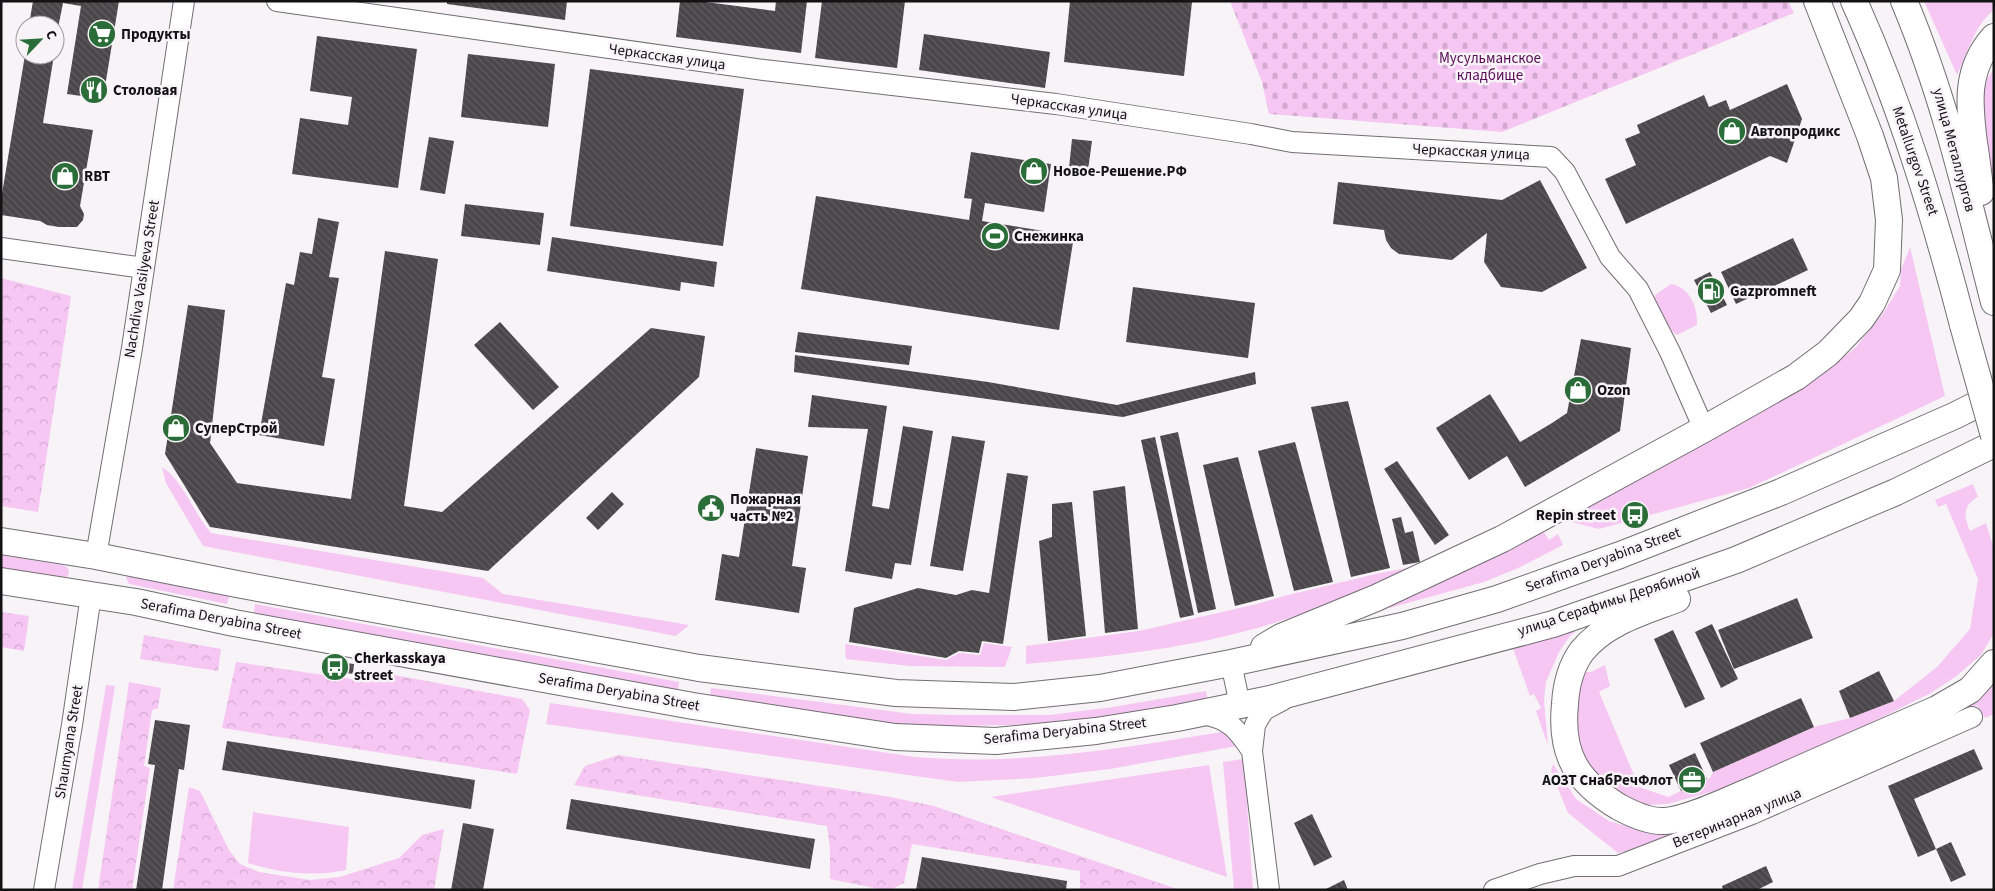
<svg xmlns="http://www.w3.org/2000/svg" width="1995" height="891" font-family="'Source Sans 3',sans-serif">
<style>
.green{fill:#f6c7f3}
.forest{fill:url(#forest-crowns)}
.cemetery{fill:url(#cemetery-stones)}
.building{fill:url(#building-back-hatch)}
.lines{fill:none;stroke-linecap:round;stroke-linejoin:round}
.minor-casing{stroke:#726e72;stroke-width:22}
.major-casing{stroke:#726e72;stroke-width:28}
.minor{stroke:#fff;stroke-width:20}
.major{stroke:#fff;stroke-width:26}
.major-bridge-casing{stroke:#726e72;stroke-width:28;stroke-linecap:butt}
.major-bridge{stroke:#fff;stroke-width:26}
.labels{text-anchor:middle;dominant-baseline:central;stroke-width:5;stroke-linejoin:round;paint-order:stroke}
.poi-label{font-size:15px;font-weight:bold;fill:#141314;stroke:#f7f3f7;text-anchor:start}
.street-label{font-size:15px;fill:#141314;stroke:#f7f3f7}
.park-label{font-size:15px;fill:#580c58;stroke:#f7f3f7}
</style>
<defs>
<pattern id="forest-crowns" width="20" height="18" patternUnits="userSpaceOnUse" patternTransform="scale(1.25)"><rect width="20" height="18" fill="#f6c7f3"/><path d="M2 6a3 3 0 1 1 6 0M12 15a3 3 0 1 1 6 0" fill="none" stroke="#d2aacf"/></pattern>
<pattern id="cemetery-stones" width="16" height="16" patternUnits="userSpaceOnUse" patternTransform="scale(1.25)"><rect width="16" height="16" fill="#f6c7f3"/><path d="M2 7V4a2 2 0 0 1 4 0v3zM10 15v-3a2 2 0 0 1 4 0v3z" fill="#d2aacf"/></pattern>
<pattern id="building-back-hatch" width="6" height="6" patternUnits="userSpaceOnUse" patternTransform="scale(1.25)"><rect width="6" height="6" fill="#4a4649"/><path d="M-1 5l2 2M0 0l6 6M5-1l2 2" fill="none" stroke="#605d5f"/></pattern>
</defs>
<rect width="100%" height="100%" fill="#f7f3f7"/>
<path class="green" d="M1924,1h70v9c-19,14 -27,44 -37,65z
M1994,69v113l-16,-90z
M1910,247l35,149 -196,92 -150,41 -39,-10 265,-147 31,-25 28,-35 16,-26 1,-16z
M1671,284c19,3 27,24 26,41l-20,10c-12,-8 -22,-25 -22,-40z
M162,467c21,13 32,47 49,66l272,45 20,16 186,31 -13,11 -473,-90 -37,-63z
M1973,484l5,13c-16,9 -14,19 -8,34l16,-8 8,26v84l-13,22 -26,22 -24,16 -63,31 -144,64 -56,16 -23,1 -26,-11 -28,-23 -17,-34 8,-65h9l14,-7 5,21 -11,6 40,95 29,10 42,-19 3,-6 101,-45 36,-9 44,-17 43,-34 33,-38 8,-50 -32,-75 -8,3 -3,-7z
M1543,531l6,9 9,-6 5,11 -47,24 -32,13 -102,28z
M1,555l62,10 5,3 1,6 -3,4 -6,1 -59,-10z
M1418,566c-47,20 -93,41 -141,56 -79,26 -168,35 -251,42v-18l113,-15 118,-27 27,-8 96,-23z
M128,576l102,17 -3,11 -98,-20 -3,-6z
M255,604l424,78 -1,8 -424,-76z
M1589,620l-19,16 -11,16 -13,30 -2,18 4,46 -12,-35 5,-3 -7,-14 -4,2 -19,-53z
M984,643l28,4 -7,20 -95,-1 -64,-7 -1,-15 101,16 13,-7 21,2z
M1994,679v35l-9,4 -8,-13 -264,117 -53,20 -42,11 -50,-40 -17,-42 2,-7 23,35 33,22 40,12z
M106,685l9,1 -33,204h-10z
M711,688l201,26 43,1h95l63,-8 93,-16 2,10 -154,23 -98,2 -47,-1 -48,-4 -151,-25z
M550,703l365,54c105,9 209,-9 313,-26l9,15 -127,23 -75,9 -77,4 -412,-58z
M1244,759l9,131h-19l-11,-128z
M1209,765l18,112 -236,-80z
M253,812l96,15 -3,43c-33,7 -66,3 -98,-7z"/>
<path class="forest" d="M1,278l70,18 -33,216 -37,-6z
M1,612l28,4 -5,35 -23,-4z
M144,635l77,14 -3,22 -78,-12z
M236,662l122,18 5,-11 159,30 8,11 -13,64 -295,-46z
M129,682l32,6 -3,20 -6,2 -8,56 6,2 -18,122h-34z
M618,755l267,41 49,10 246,84h-100v-19l-168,-27 -8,39 -14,7h-6l-54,-11v-31l-3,-22 -253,-41 11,-19z
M189,787l11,4 29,59 11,14 19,8 51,8 30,-3 59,-19 23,-23 22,-6 -10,61h-261z"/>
<path class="cemetery" d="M1230,1h558l6,12 -292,119 -233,-18 -7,-32z"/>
<path class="building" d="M33,1h86l-16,98 -36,-5 14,-88 -18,-3 -8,40v-18h-26z
M447,1h120l-2,19 -118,-16z
M680,1h18l77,10 1,-10h31l-6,52 -125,-16z
M822,1h83l-8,67 -82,-10z
M1070,1l122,1 -8,74 -120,-14z
M924,34l126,18 -5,36 -126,-18z
M317,36l100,13 -19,139 -106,-14 8,-56 48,7 4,-28 -42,-6z
M468,54l87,10 -7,63 -87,-10z
M25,55h29l-11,68 50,7 -13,76 4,8 -1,6 -6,7h-18l-12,-2 -7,-4 -39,-6v-15z
M590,69l154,20 -21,157 -153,-20z
M1787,84l15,35 -15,44 -17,-7 -144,68 -21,-45 31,-14 -11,-26 15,-6 -3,-8 67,-30 5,12 17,-7 4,10z
M429,137l25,4 -9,53 -25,-4z
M1072,139l20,2 -4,29 -19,-2z
M971,152l80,12 -7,48 -59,-9 -3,18 92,15 -15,94 -258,-41 15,-93 153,24 3,-21 -8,-1z
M1540,180l47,88 -45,24 -41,-5 -17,-25 3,-29 -35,27 -53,-6 -8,-6 -5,-8 -2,-10 -51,-6 5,-42 164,18z
M465,204l79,9 -4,32 -79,-9z
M318,218l21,4 -10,55 10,1 -17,99 13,2 -11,67 -65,-11 27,-152 8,2 6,-33 12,2z
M552,237l165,25 -3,25 -33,-5 -1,9 -133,-20z
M1793,238l15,32 -72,34 -15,-32z
M385,251l53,8 -34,247 38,6 209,-184 54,8 -6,41 -211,194 -278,-44 -45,-73 23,-149 37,5 -15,133 27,40 114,16z
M1710,272l17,33 -16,8 -17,-33z
M1133,287l122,16 -7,55 -122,-16z
M500,322l59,65 -26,23 -59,-65z
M798,332l114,14 -3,19 -114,-13z
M1581,339l50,9 -11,83 -95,56 -18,-31 -38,24 -33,-52 54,-34 30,48 32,-19 15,-10z
M795,355l193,27 129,23 138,-33 1,12 -133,33 -100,-13 -229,-32z
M812,395l75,11 -15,100 17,3 14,-83 30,5 -22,134 -16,-2 -3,16 -47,-8 23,-142 -60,-2z
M1348,401l42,167 -39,9 -40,-170z
M1178,432l38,177 -18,4 -38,-177z
M952,436l33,5 -22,130 -33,-5z
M1155,437l39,178 -14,3 -39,-178z
M1295,442l38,140 -39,9 -36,-140z
M756,448l52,8 -16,110 14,2 -7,45 -84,-13 7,-46 17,3z
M1238,457l36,139 -39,10 -32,-141z
M1397,461l52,74 -14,10 -51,-76z
M1007,473l21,3 -25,168 -21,-3 -3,12 -20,-2 -13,7 -97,-16 5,-34 64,-20 38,7 16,-5 17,3z
M1125,486l13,143 -33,4 -12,-142z
M612,492l12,12 -26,26 -12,-12z
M1072,502l14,134 -38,5 -9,-100 13,-4v-33z
M1401,517l4,16 8,-2 7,31 -17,3 -11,-46z
M1797,598l16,40 -79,31 -16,-39z
M1712,624l26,55 -17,9 -26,-56z
M1673,630l32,69 -20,9 -31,-69z
M330,661l24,3 -1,10 -25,-4z
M1879,671l15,30 -44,17 -11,-27z
M1801,698l13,29 -101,45 -13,-29z
M155,720l35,5 -6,45 -5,-1 -17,121h-26l19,-125 -7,-1z
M227,741l248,39 -4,29 -249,-39z
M1974,749l9,20 -69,30 22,50 -18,8 -30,-71z
M1695,753l12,26 -26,12 -12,-26z
M571,799l244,40 -5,30 -244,-40z
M1312,814l20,43 -18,9 -20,-43z
M463,823l31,6 -11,61h-32z
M1951,842l15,33 -15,7 -15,-33z
M922,857l145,24 -1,9h-150z
M1766,866l7,16 -16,8h-34l-1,-4z
M1344,880l4,10h-24z"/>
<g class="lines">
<defs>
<path id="minor" d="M277,1l487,69 292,34 195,30 41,8 259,15 14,15 45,85 28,32 32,63 34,77
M1,248l143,20
M96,556l36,-208 52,-347
M1231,663l9,42
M1202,714c28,5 35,15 50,37
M44,890l28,-165 19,-130
M1269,890l-17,-139 3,-26 4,-7 5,-8 19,-10
M1494,890l46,-16 34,-8h44l134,-52 220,-97"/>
<path id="major" d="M1854,1c47,104 80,213 109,324
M1904,1c41,97 64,199 90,301
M1981,192c-3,-16 -4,-33 -7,-49 -5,-39 -9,-74 20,-106
M1,541l95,15 146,29 457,83 197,25 118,4 86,-9 131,-25 171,-37 95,-27 123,-44 161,-63 173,-76 40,-20
M1,581l135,21 98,21 459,83 202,31 101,4 100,-10 81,-13 93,-19 283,-75 183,-64 160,-68 98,-48
M1677,599c-34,13 -71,23 -95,52 -11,15 -16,35 -17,53 -5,50 11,77 54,103 13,7 30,15 46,14 23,-1 69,-24 92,-33 60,-27 120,-53 180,-79l33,-19 24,-27
M1264,647l17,-10 95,-39 126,-59 202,-110 92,-52 32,-24 33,-34 11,-16 15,-33 2,-50 -5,-42 -14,-42 -53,-135"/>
</defs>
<use href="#minor" class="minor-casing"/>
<use href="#major" class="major-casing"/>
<use href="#minor" class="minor"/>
<use href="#major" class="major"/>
<defs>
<path id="major-bridge" d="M1963,325l31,111"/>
</defs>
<use href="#major-bridge" class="major-bridge-casing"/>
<use href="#major-bridge" class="major-bridge"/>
</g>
<defs>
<symbol id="supermarket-disc" viewBox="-11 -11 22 22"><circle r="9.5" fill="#2a6d38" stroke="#f7f3f7"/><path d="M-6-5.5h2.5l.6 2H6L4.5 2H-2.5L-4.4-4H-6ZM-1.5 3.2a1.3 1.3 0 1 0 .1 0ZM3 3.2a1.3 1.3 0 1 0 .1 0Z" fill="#fff"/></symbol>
<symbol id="restaurant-disc" viewBox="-11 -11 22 22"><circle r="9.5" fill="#2a6d38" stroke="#f7f3f7"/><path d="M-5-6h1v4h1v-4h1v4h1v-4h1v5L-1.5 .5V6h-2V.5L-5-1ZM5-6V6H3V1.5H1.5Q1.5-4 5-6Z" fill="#fff"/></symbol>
<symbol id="shop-disc" viewBox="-11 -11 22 22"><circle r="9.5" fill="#2a6d38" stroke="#f7f3f7"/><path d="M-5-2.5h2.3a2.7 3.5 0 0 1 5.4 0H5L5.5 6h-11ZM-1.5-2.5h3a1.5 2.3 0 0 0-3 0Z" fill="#fff"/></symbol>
<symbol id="stadium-disc" viewBox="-11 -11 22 22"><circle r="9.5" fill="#2a6d38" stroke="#f7f3f7"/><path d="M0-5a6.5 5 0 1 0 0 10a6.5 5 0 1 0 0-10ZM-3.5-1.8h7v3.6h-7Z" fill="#fff"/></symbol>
<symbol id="fuel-disc" viewBox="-11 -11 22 22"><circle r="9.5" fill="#2a6d38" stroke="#f7f3f7"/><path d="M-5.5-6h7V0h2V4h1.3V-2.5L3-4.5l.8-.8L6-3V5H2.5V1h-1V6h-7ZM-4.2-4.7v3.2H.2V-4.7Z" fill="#fff"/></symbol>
<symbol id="civic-disc" viewBox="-11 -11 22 22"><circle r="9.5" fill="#2a6d38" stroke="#f7f3f7"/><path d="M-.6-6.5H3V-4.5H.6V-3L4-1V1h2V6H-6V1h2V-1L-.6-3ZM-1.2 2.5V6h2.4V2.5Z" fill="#fff"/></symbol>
<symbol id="bus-disc" viewBox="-11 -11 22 22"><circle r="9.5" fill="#2a6d38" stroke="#f7f3f7"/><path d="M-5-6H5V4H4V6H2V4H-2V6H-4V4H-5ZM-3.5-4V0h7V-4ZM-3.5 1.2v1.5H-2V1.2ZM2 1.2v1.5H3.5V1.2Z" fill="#fff"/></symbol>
<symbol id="office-disc" viewBox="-11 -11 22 22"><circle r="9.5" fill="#2a6d38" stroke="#f7f3f7"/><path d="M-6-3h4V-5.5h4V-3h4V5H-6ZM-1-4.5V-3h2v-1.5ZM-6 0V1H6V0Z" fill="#fff"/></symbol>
</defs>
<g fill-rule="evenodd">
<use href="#supermarket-disc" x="86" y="18" width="32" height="32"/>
<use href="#restaurant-disc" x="78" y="74" width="32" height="32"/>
<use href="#shop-disc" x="1716" y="115" width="32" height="32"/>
<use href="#shop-disc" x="1018" y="155" width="32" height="32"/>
<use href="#shop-disc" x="49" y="160" width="32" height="32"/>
<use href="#stadium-disc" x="979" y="220" width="32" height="32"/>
<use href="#fuel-disc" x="1695" y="275" width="32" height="32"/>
<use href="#shop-disc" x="1562" y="374" width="32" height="32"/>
<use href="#shop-disc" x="160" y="412" width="32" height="32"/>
<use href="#civic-disc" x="695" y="492" width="32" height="32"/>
<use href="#bus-disc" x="1619" y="499" width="32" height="32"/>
<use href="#bus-disc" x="319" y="651" width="32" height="32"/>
<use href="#office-disc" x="1676" y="764" width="32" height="32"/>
</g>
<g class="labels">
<g class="poi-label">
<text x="121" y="34">Продукты</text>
<text x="113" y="90">Столовая</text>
<text x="1751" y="131">Автопродикс</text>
<text x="1053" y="171">Новое-Решение.РФ</text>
<text x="84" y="176">RBT</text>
<text x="1014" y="236">Снежинка</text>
<text x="1730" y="291">Gazpromneft</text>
<text x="1597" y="390">Ozon</text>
<text x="195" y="428">СуперСтрой</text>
<text x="730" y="499">Пожарная<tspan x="730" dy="17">часть №2</tspan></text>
<text x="1616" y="515" text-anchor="end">Repin street</text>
<text x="354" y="658">Cherkasskaya<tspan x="354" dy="17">street</tspan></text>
<text x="1673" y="780" text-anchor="end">АОЗТ СнабРечФлот</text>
</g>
<g class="street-label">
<text transform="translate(667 57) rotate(8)">Черкасская улица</text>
<text transform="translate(1069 107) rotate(8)">Черкасская улица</text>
<text transform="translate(1954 150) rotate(75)">улица Металлургов</text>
<text transform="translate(1471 152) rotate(3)">Черкасская улица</text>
<text transform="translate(1915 161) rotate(71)">Metallurgov Street</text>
<text transform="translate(142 279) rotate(-81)">Nachdiva Vasilyeva Street</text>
<text transform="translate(1603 560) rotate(-20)">Serafima Deryabina Street</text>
<text transform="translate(1609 602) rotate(-18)">улица Серафимы Дерябиной</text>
<text transform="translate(221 619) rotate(11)">Serafima Deryabina Street</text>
<text transform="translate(619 692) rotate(10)">Serafima Deryabina Street</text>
<text transform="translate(1065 731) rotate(-6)">Serafima Deryabina Street</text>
<text transform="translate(69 742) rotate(-81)">Shaumyana Street</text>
<text transform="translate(1737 818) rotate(-22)">Ветеринарная улица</text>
</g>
<g class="park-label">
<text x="1490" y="58">Мусульманское<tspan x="1490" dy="17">кладбище</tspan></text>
</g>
</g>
<rect width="1995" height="891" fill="none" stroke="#141314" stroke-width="5"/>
<g transform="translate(40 40) rotate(65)"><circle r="24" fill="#f7f3f7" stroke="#9c999c"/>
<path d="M0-4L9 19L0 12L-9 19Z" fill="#2a6d38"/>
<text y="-8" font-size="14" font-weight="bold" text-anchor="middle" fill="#141314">С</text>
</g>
</svg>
